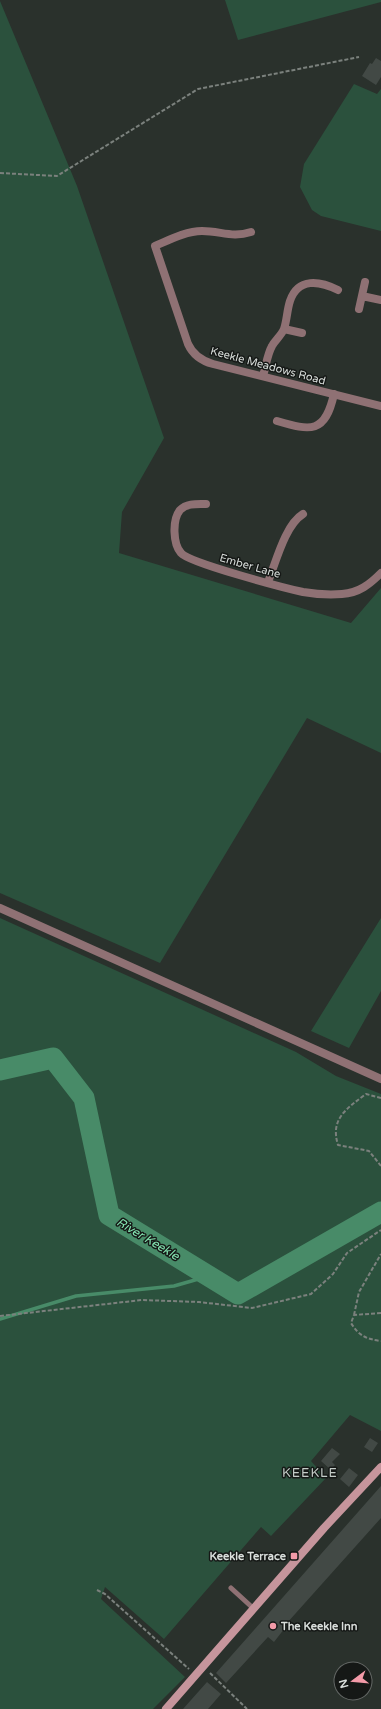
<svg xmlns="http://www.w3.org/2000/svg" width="381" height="1709" font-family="'Varela Round',sans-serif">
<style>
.green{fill:#2b513d}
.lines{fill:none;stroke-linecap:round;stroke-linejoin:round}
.stream{stroke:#488b68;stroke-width:3.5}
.river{stroke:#488b68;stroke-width:21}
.building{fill:#424945}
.path{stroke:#7b817d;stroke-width:2;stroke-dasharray:4 2;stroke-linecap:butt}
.service{stroke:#8f7174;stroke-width:5}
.minor{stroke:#8f7174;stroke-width:8}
.secondary{stroke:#c6959c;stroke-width:8}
.poi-dot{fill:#f39aa8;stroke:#151816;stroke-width:1.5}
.labels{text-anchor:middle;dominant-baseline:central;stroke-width:3;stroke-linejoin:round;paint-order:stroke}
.street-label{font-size:11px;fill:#d9dedb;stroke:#151816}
.poi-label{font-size:11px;font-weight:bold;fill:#d9dedb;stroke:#151816;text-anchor:end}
.water-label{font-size:12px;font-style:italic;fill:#83e3b0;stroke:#151816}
.quarter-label{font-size:13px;letter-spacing:1px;fill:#c3ccc7;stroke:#151816}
</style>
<rect width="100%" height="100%" fill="#2a312c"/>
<path class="green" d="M225,0h156v2l-143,38z
M0,1l77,185 87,252 -42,74 -3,41 232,70 30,-35v165l-74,-35 -147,245 -160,-70z
M354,84l23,10 4,-5v142l-60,-15 -9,-6 -12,-23 4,-23z
M0,918l296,134 40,24 45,18v337l-31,-16 -39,46 15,17 -55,58 -10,-9 -97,112 -59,-52 -4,12 84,78 -32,32h-153z
M381,918v73l-32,57 -38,-17z"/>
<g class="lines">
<path class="stream" d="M0,1319l76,-23 98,-10 35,-10"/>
<path class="river" d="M0,1070l53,-12 31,40 25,117 129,79 143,-82"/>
</g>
<path class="building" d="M376,58l5,3v16l-5,8 -14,-9 8,-13 2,1z
M370,1438l8,5 -6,9 -8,-5z
M332,1448l8,6 -8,8 3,3 -4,5 -10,-9z
M349,1468l9,7 -9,12 -9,-8z
M381,1486v32l-94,105 1,1 -14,18 -6,-5 -42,46 -10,-10z
M207,1682l14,12 -13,15h-25z"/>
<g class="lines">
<path class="path" d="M0,173l57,3 141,-87 161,-32
M381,1098l-15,-4c-20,15 -36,25 -28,51l31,6 12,15
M381,1313l-27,2 -3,8c8,13 15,16 30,18
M354,1315l5,-23 22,-38
M0,1316l142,-16 57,2 53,6 59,-14 22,-20 14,-21 34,-23
M97,1590l8,4 84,75
M210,1673l37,36"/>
<path class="service" d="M231,1588l23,21"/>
<path class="minor" d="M251,232c-19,6 -30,-1 -49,-1 -16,0 -33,9 -47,15l33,98c5,11 14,17 25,20l168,42
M362,296l19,4
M359,309l6,-27
M284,329l18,4
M263,376c3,-10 4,-21 9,-30 3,-6 9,-10 12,-17 3,-9 3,-19 6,-28 8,-24 30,-20 48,-11
M277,421c34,10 48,13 57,-27
M206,504c-9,0 -19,-1 -26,6 -8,10 -7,34 1,43 8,10 104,35 122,39 12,2 27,3 39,2 17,-1 28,-10 39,-21
M268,582c8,-20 17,-57 35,-68
M0,908l381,171"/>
<path class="secondary" d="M166,1709l158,-181 57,-61"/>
</g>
<g class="poi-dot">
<rect x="290" y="1552" width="8" height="8" rx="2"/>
<circle cx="273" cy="1626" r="4"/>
</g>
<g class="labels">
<g class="street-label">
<text transform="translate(268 366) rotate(15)">Keekle Meadows Road</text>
<text transform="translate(250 566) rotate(16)">Ember Lane</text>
</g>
<g class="poi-label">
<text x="286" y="1556">Keekle Terrace</text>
<text x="281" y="1626" text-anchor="start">The Keekle Inn</text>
</g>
<g class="water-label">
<text transform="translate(148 1239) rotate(31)">River Keekle</text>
</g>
<g class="quarter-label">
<text x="310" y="1473">KEEKLE</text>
</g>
</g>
<g transform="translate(353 1681) rotate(254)"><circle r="19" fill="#151816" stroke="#636765"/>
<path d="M0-3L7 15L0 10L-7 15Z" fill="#f39aa8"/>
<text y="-6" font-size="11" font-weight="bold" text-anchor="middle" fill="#d9dedb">N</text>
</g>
</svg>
